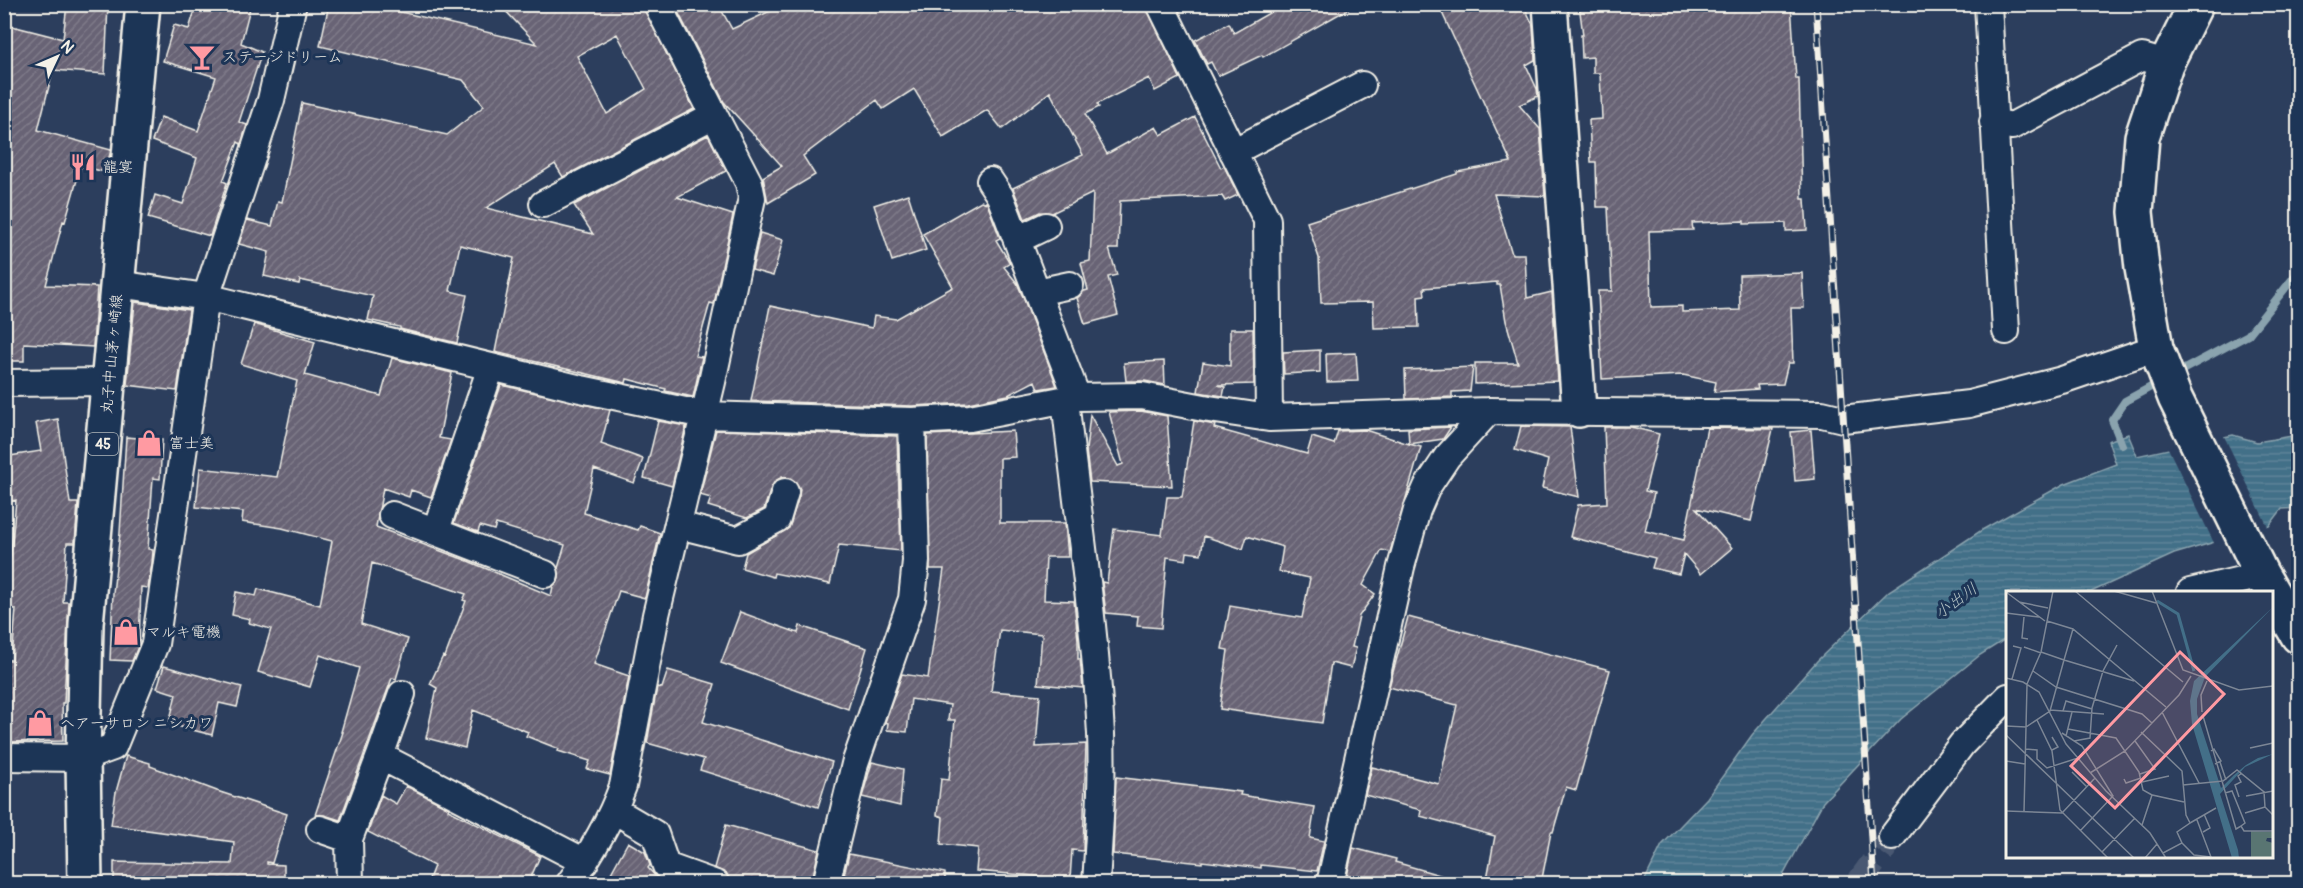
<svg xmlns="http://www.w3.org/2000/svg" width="2303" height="888" font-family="Pangolin,'Klee One',sans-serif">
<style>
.water{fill:url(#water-rules);stroke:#8aa3ae;stroke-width:1.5}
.pier{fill:#2c3e5d}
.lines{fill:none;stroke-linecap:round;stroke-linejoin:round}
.stream{stroke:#8aa3ae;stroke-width:8}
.building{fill:url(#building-hatch);stroke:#f4f1e8;stroke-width:1.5;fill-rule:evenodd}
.street-tunnel{stroke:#4a5972;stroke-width:26;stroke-dasharray:26 13;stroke-linecap:butt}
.street-casing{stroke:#f4f1e8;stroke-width:30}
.secondary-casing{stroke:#f4f1e8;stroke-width:38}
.primary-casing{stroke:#f4f1e8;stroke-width:38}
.street{stroke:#1d3557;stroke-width:26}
.secondary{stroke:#1d3557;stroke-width:33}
.primary{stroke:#1d3557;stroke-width:33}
.rail-casing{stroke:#f4f1e8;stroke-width:7}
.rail{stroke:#1d3557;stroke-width:4.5;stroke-dasharray:14;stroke-linecap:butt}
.labels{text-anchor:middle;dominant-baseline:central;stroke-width:6;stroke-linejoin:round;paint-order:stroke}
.shield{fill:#1d3557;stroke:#b4b9bc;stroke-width:1.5}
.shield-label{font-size:14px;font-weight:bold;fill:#f4f1e8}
.poi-label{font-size:15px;fill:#f4f1e8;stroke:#1d3557;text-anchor:start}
.street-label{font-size:15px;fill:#f4f1e8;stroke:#1d3557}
.water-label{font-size:16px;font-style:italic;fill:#b6c4c6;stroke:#1d3557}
.inset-river{fill:none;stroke:#436f88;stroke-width:3}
.inset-road{fill:none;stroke:#7c8695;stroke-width:1.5}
.view{fill:#ff9aa2;fill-opacity:0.15;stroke:#ff9aa2;stroke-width:3}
.inset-edge{fill:none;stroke:#f4f1e8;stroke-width:3}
</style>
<defs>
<pattern id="water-rules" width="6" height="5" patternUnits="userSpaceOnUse" patternTransform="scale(1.5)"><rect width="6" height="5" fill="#436f88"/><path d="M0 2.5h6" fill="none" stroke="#5f8499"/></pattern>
<pattern id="building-hatch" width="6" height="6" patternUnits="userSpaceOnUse" patternTransform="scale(1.5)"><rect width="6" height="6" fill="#686375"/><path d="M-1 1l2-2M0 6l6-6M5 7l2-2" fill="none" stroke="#7e7a89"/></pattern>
</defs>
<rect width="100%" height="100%" fill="#2c3e5d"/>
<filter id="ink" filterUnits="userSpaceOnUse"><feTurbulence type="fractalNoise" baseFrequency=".0167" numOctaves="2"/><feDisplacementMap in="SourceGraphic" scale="12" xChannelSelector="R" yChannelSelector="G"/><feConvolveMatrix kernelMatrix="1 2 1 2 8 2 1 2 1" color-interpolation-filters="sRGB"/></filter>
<g filter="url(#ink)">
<path class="water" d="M2128,434l9,22 96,-21 24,7 41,-7v73l-16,1 -13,17 -95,28 -83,38h-83l-1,46 -27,17 -79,64 -78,83 -44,81 -136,1 19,-39 45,-47 45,-63 65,-74 72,-70 93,-61 82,-46 52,-20 -8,-23z"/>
<path class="pier" d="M2223,434l46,95 -54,16 -48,-99z"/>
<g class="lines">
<path class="stream" d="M2173,375l75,-40 50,-63
M2122,445l-10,-25 13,-19 35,-19"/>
</g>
<path class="building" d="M67,4h41l-3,70 -52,-4 -15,60 73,20 -6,22 -24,-6 -16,56 -2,-1 -17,64 51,2 -4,60 -69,-4v18h-20v-307l8,-28 51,13z
M197,4h54l-10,39 21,9 -23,70 8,3 -6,19 -3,-2 -15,39 4,2 -17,53 -62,-18 7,-23 28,9 14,-46 -45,-17 9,-24 37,14 18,-54 -53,-16 11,-36 15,4z
M329,4h38l170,40 -38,-40h143l52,105 -131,68 -8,-13 -69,44 107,26 -19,-29 134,-70 18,36 -49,26 56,18 -19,89 -4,-1 -15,53 7,1 -9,40 -28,-6 1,-2 -39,-10 -1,4 -131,-31 19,-94 -54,-13 -10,46 17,4 -10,48 -57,-14v-2l-32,-7 5,-24 -73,-16 -1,4 -35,-8 5,-24 -30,-8 8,-24 25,6 6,-25 4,1 20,-99 145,32 37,-29 -21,-26 -143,-34zM617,34l29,55 -39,25 -30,-58z
M674,4h44l14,25 53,-25h360l35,74 -25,13 -6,-13 -52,26 2,3 -14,7 22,40 49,-27 5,8 34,-18 26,51 3,-2 14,29 -13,6 -3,-5 -102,5 -2,48h-9l8,26 -9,2 10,38 -33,9 -8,-26 7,-7 4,-1 -7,-27 9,-2 3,-68 -41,20 -12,-1 -15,7 -12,-31 70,-33 -33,-63 -48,37 -15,-19 -44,27 -29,-48 -31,20 -6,-9 -74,56 12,19 -47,28 -5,-26 19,-11 -58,-64z
M1285,4h72l-94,53 -1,-2 -44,21 -7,-14 -4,2 -12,-24 34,-17 5,10z
M1438,4h85l10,21 2,35 -9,5 11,24 1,7 -19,9 21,24 5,67 -51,-2 18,60h13l2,44 25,-6 6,89 -83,3v-21h43l-12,-42 -6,-36h-3v-3l-73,6 1,7 -7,1 1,31 -45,1 -1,-26 -52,1 -2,-45 -12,-36 150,-48v-2l54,-10z
M1579,4h212l5,75h3l3,120h3l2,31 -21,1v-8l-42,1v-3l-52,2 1,7 -44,1 2,76 31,-1v6l58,-2 -1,-35 63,-2 2,35h-13l2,55h-5l-5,21 -26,1 1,4 -44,3 2,-10 -33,-7 -81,4 -4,-88h14l-4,-84h-11l-1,-45h-5l-2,-42 13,-1 -2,-46h-7v-16l-11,1 -1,-23h2z
M908,194l18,56 -34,11 -18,-56z
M981,201l6,2 13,35 -4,2 14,23 -6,4 13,16 6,14 34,89 -19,3 -3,-8 -27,14 -40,8 -56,3 -161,-5 19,-95 102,22 2,-12 22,3 57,-32 -30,-53z
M760,233l23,7 -10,36 -21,-6z
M135,302l54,8 -12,81 -50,-6z
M254,324l61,18 -10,33 76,21 11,-38 60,15 -13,65 12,2 -20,57 -20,-7 -2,7 -26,-9 -7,39 92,34 83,35 2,-10 6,-7 -1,-11 7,-23 -69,-21 -2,6 -14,-4 -2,6 -24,-9 47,-138 109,25 -9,34 42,15 -9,24 -40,-14 -10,44 54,17 2,-4 20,7 -15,65 -26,-7 -25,73 35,12 -19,99 -23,-6 3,-8 -32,-10 1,-2 -33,-13 2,-4 -55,-22 -8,38 -39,-10 11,-50 -7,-4 13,-28 2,1 21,-56 -3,-1 3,-6 -94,-31 -11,61 47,15 -12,40 -4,-1 -52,142 -16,-5h-9l28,-83h-2l18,-64 -39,-13 -10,32 -52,-15 13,-43 -22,-6 1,-4 -18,-4 4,-23 20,4 2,-7 62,16 12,-64 -50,-13 -40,-6 1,-10 -47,-5 4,-39 77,9 20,-96 -56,-17z
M1230,329h23l1,55 -36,1 7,2 -2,9 -25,-4 5,-30 27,4z
M1320,350v22l-36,2 -1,-22z
M1356,353l2,28 -31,1 -1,-28z
M1164,361l1,24 -20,-4h-19l-2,-18z
M1473,367l-3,24 -18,1v5l-46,2 -1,-29z
M1141,411l26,5 5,70 -82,-4 -4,-32 4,-35 28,51 5,-2 -14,-52z
M58,419l12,84h8l-3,40h-8l-4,59h6l-5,101h-2l1,38 -59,1v-82h8l4,-51 -12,-1v-34h5l7,-74 -12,3v-46l37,-6 -5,-28z
M658,421l28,5 -14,60 -28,-8z
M1194,421l21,4 -1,3 93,26 5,-17 22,7 4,-13 27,-1 44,14 -1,-15 43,-2 -8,12 -34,5 12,3 -31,105 -8,-2 -19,35 12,9 -16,22 -7,31 4,1 -5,20 -20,-5 -9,60 -102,-14 8,-59 -6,-1 8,-43 72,12 8,-40 -31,-6 4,-25 -36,-11 -4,13 -39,-13 -3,18 -14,-2 -1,8 -19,-3 -6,71 -24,-2 1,-10 -32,-3 -4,-31 5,1 7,-54 48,6 5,-38h15z
M1521,426l49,1 9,70 -37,-9 6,-28 -33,-10z
M1604,427h27l28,7 -14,57 9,2 -9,38 39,9 23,-112 66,1 -22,92 -55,-13 36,40 -31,26 -17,-20 -5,20 -27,-6 3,-10 -85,-21 8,-32 29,-2z
M716,430l181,6 4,115 -62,-6 -9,39 -56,-11 -1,4 -31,-9 4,-15 43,-25 10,-32 1,-7 -4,-7 -6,-4 -8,-1 -7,4 -4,7 -7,21 -17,9 -39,-12 3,-8 -11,-3z
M1811,430l4,49 -20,2 -4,-49z
M1013,431l2,26 -15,1v65h65l3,34h-22l-2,43 30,1 4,39v19h2l3,29 -45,-4 4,-50 -42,-4 -9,61 49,4 -4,52 50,-3 -3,107 -11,-1 -2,29 -94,-8 2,-23 -37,-4 2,-27 -6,-2 4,-36 8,1 6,-60h-7l2,-15 -39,-6 -4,33 -20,-2 1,-7 -3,-1 17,-48 26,4 16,-109h-14l-3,-134z
M126,437l36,3 -2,39 -7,-1 -5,71 5,1 -1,13 -4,25 -7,-1 -2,57 -7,17 -22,-1 3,-67 7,-60z
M740,612l58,21 2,-7 67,22 -19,61 -127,-46z
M1408,617l202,53 -34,120 -10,-3 -13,45h-2l-10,52h-55l9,-48 -75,-20 1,-6 -56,-15 7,-28 67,17 18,-79 -68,-18z
M164,666l78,21 -5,20 -18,-4 -7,32 -43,-11 7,-30 -19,-6z
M668,670l47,14 -12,38 129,40 -14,45 -118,-37 4,-11 -57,-16 10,-56 5,1z
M126,756l24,7v3l67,25 70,23 -15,49 -5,-1v2l17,1v19h-170v-22l118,2 2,-22 -123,-17 5,-33z
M872,762l31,7 -3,37 -38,-9z
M1116,777l125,15 -1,3 75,12 -5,31 14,3 -7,30 -56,-6v3l-59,-7v2l-89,-9z
M406,786l43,22 -1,2 92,46 -12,28h-101l7,-18 -66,-34 13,-37 15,9z
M726,825l93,25 -8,34h-80l-4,-10 -13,-6z
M628,842l17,10 5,13 -2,3 8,9 14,7h-65z
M1353,848l43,11 -1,3 55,16 -1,6h-93l-10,-3z
M849,854l96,19v11h-58l-43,-9z"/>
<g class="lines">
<path class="street-tunnel" d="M1858,884l34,-47"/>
<defs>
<path id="street" d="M1160,4l107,216 2,198
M1988,4l18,327
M1993,122l19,4 130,-69 24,7
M1233,152l129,-67
M990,181l10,15 77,201
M543,204l171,-89
M1017,240l29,-14
M118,284l88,13 375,92 123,26 208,6 58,-3 107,-21 65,-1 67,13 60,9 220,-7 333,3 21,5 126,-15 93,-24 94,-32
M1037,292l33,-7
M4,383l105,-1
M1065,399c12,112 30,223 36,335 2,49 -2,100 -5,150
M392,515l153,59
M678,525l60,15 39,-21 8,-27
M436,530l55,-163
M2190,592l72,-17
M402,694l-22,62 205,106
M4,757l79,1 30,-11 42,-103 51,-347 65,-197 22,-96
M614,810l41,24 11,32 50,18
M320,829l29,10
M1892,837l70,-93 46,-47
M350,884l-1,-45 31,-83
M569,884c22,-30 41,-63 54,-98l33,-171 56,-233 40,-184 -3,-15 -92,-179
M826,884l29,-120 57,-165 4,-38 -4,-140
M1330,884l71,-317 16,-57 10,-23 20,-30 42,-46"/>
<path id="secondary" d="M1550,4l29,406
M2196,4l-30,60 -24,73 -6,75 6,56 14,80 19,50 87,177 36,61"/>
<path id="primary" d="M85,884l-2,-126 3,-134 57,-620"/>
</defs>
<use href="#street" class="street-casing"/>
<use href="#secondary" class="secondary-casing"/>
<use href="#primary" class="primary-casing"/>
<use href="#street" class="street"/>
<use href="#secondary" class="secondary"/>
<use href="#primary" class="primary"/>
<defs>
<path id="rail" d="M1816,4l58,880"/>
</defs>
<use href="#rail" class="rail-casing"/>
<use href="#rail" class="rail"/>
</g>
</g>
<defs>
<symbol id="bar-bare" viewBox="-9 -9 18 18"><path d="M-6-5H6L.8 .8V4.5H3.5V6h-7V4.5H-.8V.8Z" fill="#ff9aa2" stroke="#1d3557" stroke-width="2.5" paint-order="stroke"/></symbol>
<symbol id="restaurant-bare" viewBox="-9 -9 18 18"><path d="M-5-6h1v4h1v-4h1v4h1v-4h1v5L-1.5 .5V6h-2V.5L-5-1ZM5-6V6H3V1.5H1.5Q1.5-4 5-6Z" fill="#ff9aa2" stroke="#1d3557" stroke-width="2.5" paint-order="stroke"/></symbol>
<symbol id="shop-bare" viewBox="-9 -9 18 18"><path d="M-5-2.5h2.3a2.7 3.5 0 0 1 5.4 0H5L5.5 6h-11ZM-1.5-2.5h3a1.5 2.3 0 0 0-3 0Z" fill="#ff9aa2" stroke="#1d3557" stroke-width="2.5" paint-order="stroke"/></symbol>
</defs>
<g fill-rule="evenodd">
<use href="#bar-bare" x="183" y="38" width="38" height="38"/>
<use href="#restaurant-bare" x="64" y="148" width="38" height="38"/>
<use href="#shop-bare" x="130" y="424" width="38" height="38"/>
<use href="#shop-bare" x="107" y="613" width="38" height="38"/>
<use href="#shop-bare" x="21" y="704" width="38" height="38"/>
</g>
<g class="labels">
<rect class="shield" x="88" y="433" width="30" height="22" rx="4.5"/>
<g class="shield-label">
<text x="103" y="444">45</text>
</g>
<g class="poi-label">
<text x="222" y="57">ステージドリーム</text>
<text x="103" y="167">龍宴</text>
<text x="169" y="443">富士美</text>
<text x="146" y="632">マルキ電機</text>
<text x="60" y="723">ヘアーサロン ニシカワ</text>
</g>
<g class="street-label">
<text transform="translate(112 354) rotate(-85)">丸子中山茅ヶ崎線</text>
</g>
<g class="water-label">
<text transform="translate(1956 601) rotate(-36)">小出川</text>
</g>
</g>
<g transform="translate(2006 591)">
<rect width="267" height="267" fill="#2c3e5d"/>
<path d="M245,240l22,1v6h-6l-1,3 7,2v15h-22z" fill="#597572"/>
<path d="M267,16l-68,70 -8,22v15l24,74 13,-13 12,-10 12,-7 15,-4 -28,13 -25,27 18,56 1,8h-7l-40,-134 -2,-23 4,-20z" fill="#436f88"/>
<path class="inset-river" d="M151,10l21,13 16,57"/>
<path class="inset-road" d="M69,0l108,91M108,0l42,12M146,0l31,79 56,20 34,-4M0,1l39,29M13,11l29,6M0,22l33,4M18,26l-2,21 6,1M41,30l26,8 93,78M18,56l17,6M35,61l23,8 9,-31M27,80l23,16 86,27 10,9M0,87l17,4 16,10 27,52 40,47 44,42 16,25M6,88l9,-31 -8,-2M21,93l14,-32 12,-61M44,119l54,4M57,120l3,-10 26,8M156,121l37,71M196,121l-1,-17 6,-14M197,125l33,113 5,-3 3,5h29M31,129l15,31 8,59 48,48M0,135l20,1 24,-16 14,-51 70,21M62,138l48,9 23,34 4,18 9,5M135,141l41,39 4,44 4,8 -13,9 5,11 -19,10M56,142l20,13 31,50 -33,35M0,144l128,123M60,145l6,-24M68,150l16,-3 2,-30 11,-37 14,-26M129,150l20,28 -15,5M244,157l23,-5M20,158l11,1v9l10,9 31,-10M46,159l6,-3 -6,-10M205,160l3,-2 7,12 -6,3M0,170l19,3M214,171l6,18M66,181l15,15M84,182l35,-22 54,-56 12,-19M118,188l2,4 15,-5M136,191l27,-6M177,194l40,-4 14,-11 27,22 1,15 8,8M219,202l7,-2 13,32 -4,3M240,205l27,-5M233,206l-4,-12 6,-3 -3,-6 4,-3M0,220l56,2 33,-35M18,221l3,-127M239,222l20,-6M184,232l26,-15M136,234l10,-30 32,7M197,241l7,-4 -6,-14M176,252l12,12 17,2 -14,-37M96,261l33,-34M139,267l12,-14"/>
<path class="view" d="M174,61l44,42 -109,114 -44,-42z"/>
<rect width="267" height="267" class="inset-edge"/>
</g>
<rect width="2303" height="888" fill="none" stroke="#1d3557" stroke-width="24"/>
<rect x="12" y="12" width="2279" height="864" fill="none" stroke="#f4f1e8" stroke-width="2" filter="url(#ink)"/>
<g transform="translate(57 57) rotate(46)" stroke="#1d3557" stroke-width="4.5" paint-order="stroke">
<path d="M0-4.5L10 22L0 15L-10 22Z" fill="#f4f1e8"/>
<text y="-9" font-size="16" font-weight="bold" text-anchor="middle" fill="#f4f1e8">N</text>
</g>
</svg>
